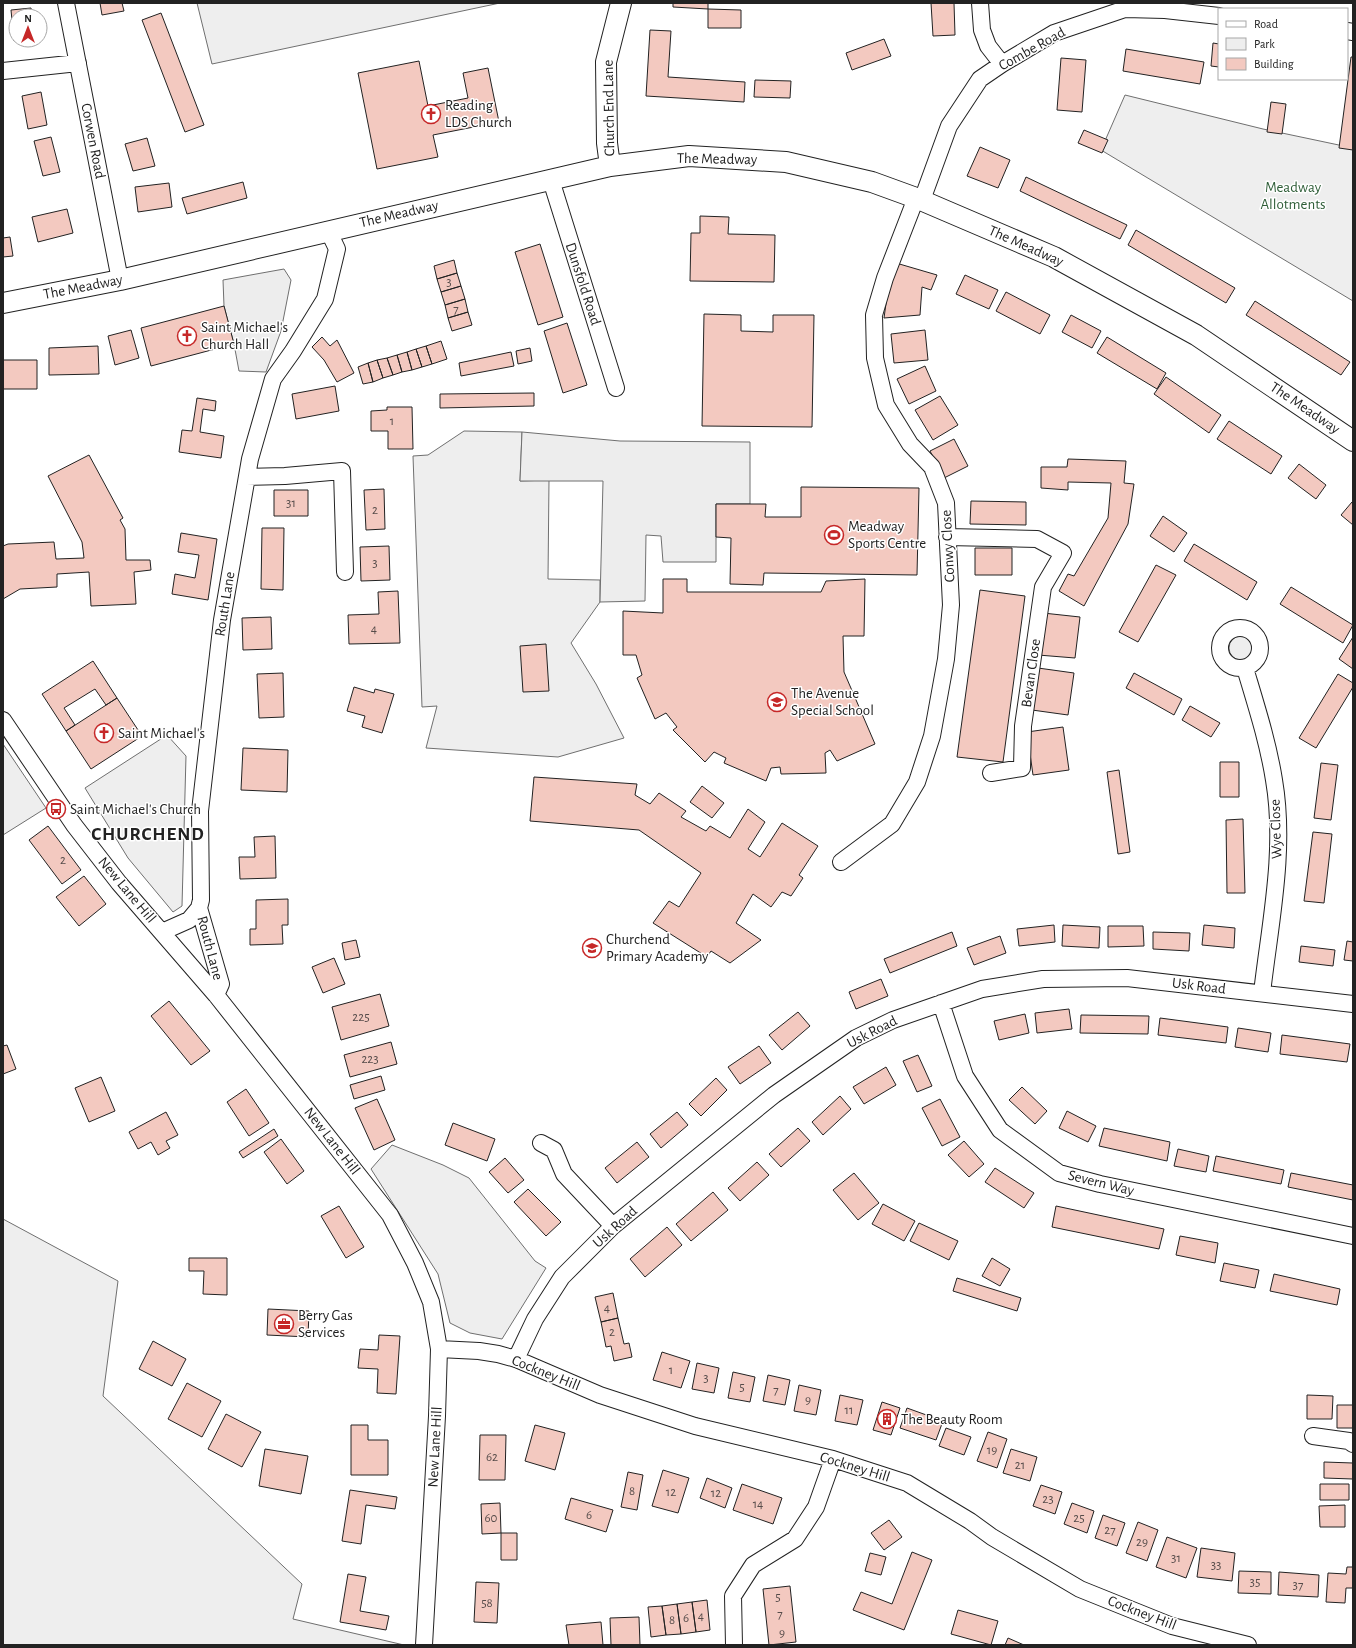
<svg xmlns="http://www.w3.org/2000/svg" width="1356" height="1648" font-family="'Alegreya Sans',sans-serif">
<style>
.green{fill:#eee;stroke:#6f6f6f}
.parking{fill:#ededed;stroke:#6f6f6f}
.building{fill:#f3c9c0;stroke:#222}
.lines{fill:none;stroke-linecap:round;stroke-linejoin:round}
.minor-casing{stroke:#222;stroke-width:18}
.tertiary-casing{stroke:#222;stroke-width:22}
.minor{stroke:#fff;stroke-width:16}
.tertiary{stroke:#fff;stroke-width:20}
.labels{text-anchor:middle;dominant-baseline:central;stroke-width:3;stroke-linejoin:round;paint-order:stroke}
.number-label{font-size:13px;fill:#564c4a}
.street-label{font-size:15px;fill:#222;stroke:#fff}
.poi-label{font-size:15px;fill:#222;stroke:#fff;text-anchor:start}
.park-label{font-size:15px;fill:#2f5e38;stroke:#fff}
.district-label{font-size:19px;font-weight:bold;letter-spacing:1px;fill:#222;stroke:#fff}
</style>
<rect width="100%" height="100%" fill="#fff"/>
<path class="green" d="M197,3h303l-288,61z
M1125,95l138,34 90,19v153l-252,-151z
M464,431l58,1 -2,49 29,-1 -1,99 52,1v22l-29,41 25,41 28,54 -66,19 -132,-9 11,-42 -15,1 -9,-251 15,-1z
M1229 648a12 12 0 1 1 24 0a12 12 0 1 1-24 0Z
M167,735l19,21 -4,150 -9,6 -45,-54 -43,-70z
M3,744l43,64 -43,27z
M392,1145l51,20 26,13 66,83 11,7 -44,71 -32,-6 -20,-10 -12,-49 -67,-105z
M3,1219l115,62 -15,115 199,188 -9,35 111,26h-401z"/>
<path class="parking" d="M284,269l7,11 -10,51 -15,41 -27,-1 -5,-27 -10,-38 -1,-26z
M522,432l98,9 130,1v62h-34v58h-53l-2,-26 -15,-1 -1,66 -45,1 3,-121h-83z"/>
<path class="building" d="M100,3h22l2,8 -22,4z
M673,3h35v6l-35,-2z
M931,3h23l1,32 -22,1z
M31,8l1,8h-16v24h5l-7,1 -3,-31z
M708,9l33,1v18h-33z
M161,13l43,112 -19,7 -43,-112z
M650,30l21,1 -3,46 77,5 -1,20 -98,-6z
M884,39l7,17 -39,14 -6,-17z
M1213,43l6,1v23l-8,-1z
M1126,49l78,13 -4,22 -77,-13z
M1351,57h2v93l-14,-2z
M1061,58l25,2 -4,52 -25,-2z
M419,61l9,45 40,-8 -5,-25 25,-5 11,54 -66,13 5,22 -61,12 -19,-96z
M755,80l36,1 -1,17 -36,-1z
M41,92l6,33 -19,4 -6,-33z
M1271,102l15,2 -4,30 -15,-2z
M1084,130l24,10 -6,13 -24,-10z
M51,137l9,35 -17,4 -9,-35z
M147,138l8,28 -22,5 -8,-27z
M980,147l30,13 -12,28 -31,-12z
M1026,177l101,48 -7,14 -100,-48z
M243,182l4,16 -60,16 -5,-16z
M169,183l3,24 -34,5 -3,-25z
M67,209l6,24 -35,9 -6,-25z
M700,216l29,1 -1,17 47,1 -1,47 -84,-1 1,-48h9z
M1136,230l99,58 -9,15 -98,-58z
M10,237l3,19 -10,1v-19z
M540,244l23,73 -25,8 -23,-73z
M454,260l3,13 -20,6 -3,-13z
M896,263l41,12 -6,15 -9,-3 -2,28 -36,3 4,-29z
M457,273l4,13 -20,6 -4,-13z
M965,275l33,15 -9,19 -33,-15z
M461,286l4,13 -20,6 -4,-13z
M1006,292l44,23 -10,19 -44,-23z
M465,299l3,13 -20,6 -3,-13z
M1255,301l95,61 -9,13 -95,-60z
M224,306l10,38 -83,22 -10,-38z
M468,312l4,13 -20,6 -4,-13z
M704,314l37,1v16l32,1v-17h41l-2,112 -110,-1z
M1071,315l30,16 -9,17 -30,-16z
M567,323l20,62 -24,8 -19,-62z
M131,330l8,28 -24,7 -7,-29z
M925,330l3,30 -34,3 -3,-29z
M322,337l8,9 7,-6 17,33 -17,9 -13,-22 -12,-13z
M1107,337l59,36 -9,16 -60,-36z
M441,341l6,18 -15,5 -6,-18z
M98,346l1,28 -50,1v-27z
M426,346l6,18 -10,3 -6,-18z
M530,348l2,13 -14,3 -2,-13z
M416,349l6,18 -10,3 -5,-18z
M407,352l5,18 -10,2 -5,-17z
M511,352l3,14 -53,10 -2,-13z
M397,355l5,17 -9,3 -6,-17z
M387,358l6,17 -10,3 -6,-18z
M3,360h34v29h-34z
M377,360l6,18 -10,4 -5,-19z
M368,363l5,19 -10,2 -5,-17z
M925,366l11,25 -27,13 -12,-25z
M1166,377l55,38 -12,18 -55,-39z
M335,386l4,25 -43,8 -4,-25z
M534,393v13l-94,2v-14z
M940,396l18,29 -25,15 -18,-30z
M197,398l19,3 -1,10 -12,-2 -3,23 24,4 -3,22 -42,-6 3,-22 10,1z
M387,407h25l1,42h-25v-18h-17v-20l16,-1z
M1229,421l53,35 -11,18 -54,-35z
M954,439l14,27 -24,12 -14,-27z
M89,455l34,63 -3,2 5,9 1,31h24l1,10 -17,2 2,32 -45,2 -2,-34 -32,2v13l-37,2 -17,10v-53l5,-2 46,-2 2,17 28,-1 -2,-16 -34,-66z
M1068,459l58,2 -2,22 10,1 -6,40 -44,82 -25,-15 9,-17 6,2 34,-58 3,-35 -43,-1v8l-27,-2v-21h26z
M1299,464l27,21 -10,14 -28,-21z
M801,487l118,1 -2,87 -153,-2 -1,12 -33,-1 1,-46 -15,-1v-33h50l-1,13h36z
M384,489l1,40 -19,1 -2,-40z
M274,490h34v26h-34z
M971,501l55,1v23l-56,-1z
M1352,502l1,1v22l-12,-10z
M1163,516l24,17 -13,19 -24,-16z
M262,528h22l-1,62 -22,-1z
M181,533l36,6 -9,61 -36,-6 3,-20 20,4 4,-23 -21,-3z
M1194,544l63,38 -10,18 -63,-39z
M389,546l1,34 -29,1 -1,-34z
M975,548h37v27h-37z
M1156,565l20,10 -38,67 -19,-10z
M663,579h24v13h134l5,-11 39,-2 -1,57h-21l1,36 31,72 -38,17 -7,-11 -5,3 1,20 -45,1 -1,-7 -9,1 -5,13 -42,-18 2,-5 -12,-6 -9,10 -32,-32 4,-3 -11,-14 -11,6 -18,-41 5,-3 -6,-20h-13v-44l40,2z
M1291,587l62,38 -10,18 -63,-39z
M980,590l45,6 -22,166 -46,-5z
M398,591l2,52 -51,1 -1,-29 31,-1 -1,-22z
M1043,613l37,4 -5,41 -37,-3z
M271,617l1,32 -29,1 -1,-32z
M1353,637v32l-14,-10z
M546,644l3,47 -26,1 -3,-46z
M93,661l24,37 -11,7 -11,-16 -31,19 11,17 -9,6 -24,-37z
M1038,668l36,5 -6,42 -36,-5z
M283,673l1,44 -25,1 -2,-44z
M1134,673l48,26 -8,16 -48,-27z
M1338,674l15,9v4l-37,61 -17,-10z
M354,687l20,6 1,-4 19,5 -12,39 -20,-6 3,-11 -18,-5z
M117,698l25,38 -51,33 -25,-38z
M1190,706l30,17 -9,14 -29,-17z
M1063,727l6,43 -36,5 -6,-43z
M243,748l45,2 -1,42 -46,-2z
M1220,762h19v35h-19z
M1321,763l17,2 -7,55 -17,-2z
M1119,770l11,82 -12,2 -11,-82z
M534,777l103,7 -2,11 15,9 9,-11 27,18 -5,6 25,14 4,-5 20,12 18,-29 17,13 -17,27 12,8 22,-34 36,23 -19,29 4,3 -12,18 -9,-4 -11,15 -18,-13 -17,29 25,17 -31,23 -19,-12 -4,6 -54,-34 16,-22 10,6 22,-34 -62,-43 -109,-9z
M702,786l22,17 -12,15 -22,-16z
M1243,819l2,74h-18l-1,-73z
M48,826l33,44 -19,14 -33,-44z
M1313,832l19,2 -8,69 -20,-2z
M275,836l1,42 -36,1 -1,-22h16l-1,-20z
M84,876l22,28 -27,22 -23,-29z
M288,899v26h-6l1,19 -33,1v-16h6v-29z
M1054,925l1,17 -36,4 -2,-17z
M1063,925l37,2 -1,21 -37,-2z
M1204,925l31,3 -1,20 -32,-3z
M1108,926h35l1,20 -36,1z
M952,932l5,14 -67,27 -6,-14z
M1153,932l37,1 -1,18 -36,-2z
M1000,936l6,17 -32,12 -7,-17z
M356,940l4,17 -15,3 -3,-17z
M1347,941l6,1v19l-9,-1z
M1301,946l34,4 -2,16 -34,-4z
M334,958l11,26 -22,9 -11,-26z
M881,979l7,17 -32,13 -7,-17z
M380,994l9,32 -48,14 -9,-33z
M169,1001l41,50 -19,14 -40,-49z
M1069,1009l3,20 -35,4 -2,-20z
M798,1012l12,14 -28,24 -13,-15z
M1025,1014l4,19 -30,7 -5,-19z
M1081,1015l68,1 -1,18 -68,-1z
M1160,1018l68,9 -2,16 -68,-8z
M1238,1028l33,5 -3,19 -33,-5z
M1282,1035l68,9 -3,18 -67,-8z
M391,1042l6,22 -47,13 -6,-22z
M7,1045l9,24 -13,5v-28z
M759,1046l12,17 -31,21 -12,-17z
M918,1055l14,31 -15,6 -14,-31z
M886,1067l10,18 -32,19 -11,-17z
M381,1076l4,14 -31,9 -4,-14z
M101,1077l14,34 -26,11 -14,-34z
M716,1078l11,12 -26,26 -12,-12z
M1022,1087l25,24 -12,13 -26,-24z
M246,1089l23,34 -20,13 -22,-34z
M840,1096l11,13 -28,26 -11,-13z
M377,1099l18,41 -21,10 -19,-42z
M940,1099l20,38 -18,9 -20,-38z
M1067,1111l29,15 -8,16 -29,-14z
M166,1112l12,23 -12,6 4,7 -12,7 -7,-13 -13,7 -9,-17z
M677,1112l11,13 -27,23 -11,-14z
M453,1123l42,16 -8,22 -42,-16z
M798,1128l12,13 -29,26 -12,-13z
M1104,1128l66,14 -3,19 -68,-15z
M274,1129l4,7 -35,22 -4,-6z
M281,1139l23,32 -17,13 -23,-32z
M964,1141l20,23 -15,13 -21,-22z
M637,1142l12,15 -32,26 -12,-15z
M1178,1149l31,7 -3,16 -32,-6z
M1216,1156l68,14 -3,14 -68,-13z
M505,1158l19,22 -16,13 -19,-21z
M757,1162l12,13 -29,26 -12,-13z
M995,1168l39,25 -10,15 -39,-26z
M854,1173l25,30 -21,17 -25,-30z
M1291,1173l62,12v15l-65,-13z
M528,1189l33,33 -15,14 -32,-34z
M713,1192l15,18 -37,31 -15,-17z
M883,1204l32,17 -11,20 -32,-17z
M339,1206l25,41 -18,11 -25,-42z
M1056,1206l108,23 -5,20 -107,-22z
M919,1223l39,18 -9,19 -39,-19z
M667,1227l15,18 -37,32 -15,-18z
M1180,1236l38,7 -3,20 -39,-8z
M189,1258h38v37l-24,-1 1,-23h-15z
M992,1258l18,11 -10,17 -18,-10z
M1224,1263l35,7 -4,18 -35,-7z
M1274,1274l66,15 -3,16 -67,-14z
M957,1278l64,20 -4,13 -64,-20z
M613,1293l5,25 -17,4 -6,-25z
M268,1309l41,2 -1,26 -41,-2z
M618,1318l6,26 5,-1 3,14 -18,4 -3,-15 -5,1 -5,-25z
M379,1335l21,1 -4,58 -19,-1 1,-24 -20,-1 2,-19 18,1z
M153,1341l33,18 -14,27 -33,-17z
M662,1352l28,9 -9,27 -28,-8z
M697,1363l22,5 -5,25 -22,-4z
M733,1372l22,5 -5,25 -22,-4z
M768,1375l22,5 -5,25 -22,-4z
M187,1383l34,18 -19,36 -34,-18z
M799,1385l22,5 -5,25 -22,-4z
M840,1395l23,5 -6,25 -22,-4z
M1307,1395l26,1 -1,23h-25z
M882,1402l18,6 -9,27 -18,-5z
M1337,1405h16v23h-16z
M907,1408l36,13 -7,19 -36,-12z
M226,1414l35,18 -19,35 -34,-18z
M351,1425h17v15h20v35h-37z
M535,1425l30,8 -10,37 -30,-9z
M946,1428l25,9 -7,18 -25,-9z
M988,1432l19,7 -10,29 -20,-7z
M480,1435h26l-1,45h-26z
M265,1449l43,7 -7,38 -42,-8z
M1011,1449l26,8 -7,24 -27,-8z
M1324,1462l29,1v16l-29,-1z
M663,1470l26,8 -11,35 -26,-7z
M628,1472l15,3 -6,35 -16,-3z
M707,1478l25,10 -7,20 -25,-10z
M742,1484l40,14 -9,26 -40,-14z
M1320,1484h29v16h-29z
M1041,1485l21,7 -7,22 -22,-8z
M350,1490l47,7 -2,12 -29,-4 -5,39 -19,-3z
M571,1498l42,12 -7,22 -41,-13z
M500,1503l1,30 -19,1 -1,-30z
M1072,1503l22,8 -7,22 -23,-9z
M1345,1505v22h-25l-1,-21z
M1103,1515l22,8 -8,23 -22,-8z
M889,1520l13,17 -18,13 -13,-17z
M1138,1522l20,8 -11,31 -21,-8z
M501,1533h16v27h-16z
M1167,1537l30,11 -11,30 -30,-11z
M1201,1548l34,5 -3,28 -35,-4z
M912,1552l20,8 -28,70 -51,-20 8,-18 31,12z
M870,1553l16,4 -5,18 -16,-4z
M1347,1567h6v21h-7l-1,15 -19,-1 2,-29 18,1z
M1239,1571l32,1v22l-33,-1z
M1279,1572l40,3 -1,22 -40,-2z
M348,1574l18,3 -6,34 29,5 -3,14 -46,-8z
M476,1582l23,1 -2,40 -23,-1z
M790,1586l6,56 -27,3 -6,-56z
M707,1600l3,30 -14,2 -4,-30z
M692,1602l4,30 -15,2 -4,-30z
M677,1604l4,30 -15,1 -4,-29z
M662,1606l4,29 -15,2 -3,-30z
M958,1610l40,11 -7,24 -40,-11z
M639,1617l1,28h-29l-1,-27z
M601,1622l2,23h-34l-3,-20z
M1008,1638l16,7h-19z"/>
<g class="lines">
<defs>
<path id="minor" d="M66,3l54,277
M980,3l2,27 6,16 14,18
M1347,31l6,1
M3,71l75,-8
M551,180l65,208
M922,200l27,-74 31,-47 22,-15 52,-31 71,-24 40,1 54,6
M247,477l38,-1 57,-5 3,101
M947,537l90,2 26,14 -20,34 -20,139 -1,42 -31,5
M1220 648a20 20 0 1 1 40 0a20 20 0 1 1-40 0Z
M1245,668c11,37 23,74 29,112 12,70 -4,143 -12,213
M3,720l71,105 45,58 97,112 174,220 25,48 16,39 8,47 -2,67 -13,229
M841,862l51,-38 25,-42 15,-46 14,-77 5,-54 -5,-102 -14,-36 -22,-23 -24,-39 -11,-47 -1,-43 11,-37 31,-80
M162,932l27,-12 10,-12
M216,995l5,-11 -22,-76 2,-8 -1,-89 22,-191 28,-161 23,-80 20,-28 32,-52 12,-50 -9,-19
M941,1003l24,73 35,54 59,43 41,11 253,52
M541,1143l13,7 10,24 49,52
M439,1349l40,2 19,3 18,5 84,36 95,31 138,33 74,24 63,38 22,16 88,52 92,37 76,19
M516,1359l19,-40 27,-42 51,-51 161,-131 82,-57 37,-18 89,-31 61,-10 84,-1 226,26
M1313,1436l36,5 4,3
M734,1645l-1,-49 20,-31 42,-26 21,-32 17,-48"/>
<path id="tertiary" d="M610,166l-3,-23 -1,-81 15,-59
M3,303l117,-23 490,-114 79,-10 97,6 86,20 44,16 138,59 142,78 157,106"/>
</defs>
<use href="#minor" class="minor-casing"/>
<use href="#tertiary" class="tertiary-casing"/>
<use href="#minor" class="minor"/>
<use href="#tertiary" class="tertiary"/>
</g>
<defs>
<symbol id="church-ring" viewBox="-11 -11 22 22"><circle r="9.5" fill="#fff" stroke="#c62828" stroke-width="1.5"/><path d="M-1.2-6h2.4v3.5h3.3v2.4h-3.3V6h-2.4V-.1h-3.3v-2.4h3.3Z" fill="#c62828"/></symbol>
<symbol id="stadium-ring" viewBox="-11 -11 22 22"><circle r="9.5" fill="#fff" stroke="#c62828" stroke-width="1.5"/><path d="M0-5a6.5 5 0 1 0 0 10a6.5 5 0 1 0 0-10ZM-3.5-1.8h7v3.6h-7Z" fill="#c62828"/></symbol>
<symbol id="school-ring" viewBox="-11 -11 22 22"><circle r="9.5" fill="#fff" stroke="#c62828" stroke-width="1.5"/><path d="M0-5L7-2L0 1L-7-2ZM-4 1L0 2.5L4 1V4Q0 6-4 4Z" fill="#c62828"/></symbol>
<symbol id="bus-ring" viewBox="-11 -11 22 22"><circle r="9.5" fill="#fff" stroke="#c62828" stroke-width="1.5"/><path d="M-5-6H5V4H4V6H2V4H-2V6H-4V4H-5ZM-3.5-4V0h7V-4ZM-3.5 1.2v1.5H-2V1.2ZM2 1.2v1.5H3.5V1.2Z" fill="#c62828"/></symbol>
<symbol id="office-ring" viewBox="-11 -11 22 22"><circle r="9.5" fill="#fff" stroke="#c62828" stroke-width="1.5"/><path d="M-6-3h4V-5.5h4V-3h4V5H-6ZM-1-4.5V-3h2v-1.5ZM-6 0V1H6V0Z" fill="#c62828"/></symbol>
<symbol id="building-ring" viewBox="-11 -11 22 22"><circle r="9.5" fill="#fff" stroke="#c62828" stroke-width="1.5"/><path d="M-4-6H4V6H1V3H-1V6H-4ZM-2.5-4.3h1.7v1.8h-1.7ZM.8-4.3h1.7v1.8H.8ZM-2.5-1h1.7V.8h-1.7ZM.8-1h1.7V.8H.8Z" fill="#c62828"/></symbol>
</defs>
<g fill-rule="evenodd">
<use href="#church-ring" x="420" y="103" width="22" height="22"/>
<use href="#church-ring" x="176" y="325" width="22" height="22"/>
<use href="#stadium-ring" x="823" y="524" width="22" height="22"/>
<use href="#school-ring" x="766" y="691" width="22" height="22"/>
<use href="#church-ring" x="93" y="722" width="22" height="22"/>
<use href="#bus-ring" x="45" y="798" width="22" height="22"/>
<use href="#school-ring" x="581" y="937" width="22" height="22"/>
<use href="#office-ring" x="273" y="1313" width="22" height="22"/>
<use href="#building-ring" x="876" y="1408" width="22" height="22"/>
</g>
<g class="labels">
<g class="number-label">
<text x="449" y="282">3</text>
<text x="456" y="309">7</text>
<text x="392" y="421">1</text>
<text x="291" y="503">31</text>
<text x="375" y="510">2</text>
<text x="375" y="563">3</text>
<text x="374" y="629">4</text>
<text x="63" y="860">2</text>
<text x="361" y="1017">225</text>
<text x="370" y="1059">223</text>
<text x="607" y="1308">4</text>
<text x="612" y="1332">2</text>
<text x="671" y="1370">1</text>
<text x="706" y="1378">3</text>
<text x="742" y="1387">5</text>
<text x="776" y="1390">7</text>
<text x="808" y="1400">9</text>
<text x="849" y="1410">11</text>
<text x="992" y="1450">19</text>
<text x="492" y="1457">62</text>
<text x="1020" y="1465">21</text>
<text x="632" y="1491">8</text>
<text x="671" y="1492">12</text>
<text x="716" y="1493">12</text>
<text x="1048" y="1499">23</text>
<text x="758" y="1504">14</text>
<text x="589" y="1515">6</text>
<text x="491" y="1518">60</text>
<text x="1079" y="1518">25</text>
<text x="1110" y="1530">27</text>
<text x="1142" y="1542">29</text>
<text x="1176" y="1558">31</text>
<text x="1216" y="1565">33</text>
<text x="1255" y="1582">35</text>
<text x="1298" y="1585">37</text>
<text x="778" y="1597">5</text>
<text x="487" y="1603">58</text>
<text x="780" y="1614">7</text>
<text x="701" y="1616">4</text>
<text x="686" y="1618">6</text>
<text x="672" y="1620">8</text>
<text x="782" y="1633">9</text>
</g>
<g class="street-label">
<text transform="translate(1032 49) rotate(-29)">Combe Road</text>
<text transform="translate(609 108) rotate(-91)">Church End Lane</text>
<text transform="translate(93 141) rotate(79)">Corwen Road</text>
<text transform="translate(717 159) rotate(1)">The Meadway</text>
<text transform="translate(399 214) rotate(-13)">The Meadway</text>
<text transform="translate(1026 246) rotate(24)">The Meadway</text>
<text transform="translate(583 284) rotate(72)">Dunsfold Road</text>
<text transform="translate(83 287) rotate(-11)">The Meadway</text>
<text transform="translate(1305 408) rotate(34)">The Meadway</text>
<text transform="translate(948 546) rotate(-93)">Conwy Close</text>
<text transform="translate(225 604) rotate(-81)">Routh Lane</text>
<text transform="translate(1031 673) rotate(-82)">Bevan Close</text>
<text transform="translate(1276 829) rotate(-92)">Wye Close</text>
<text transform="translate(127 890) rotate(50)">New Lane Hill</text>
<text transform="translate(210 948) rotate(75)">Routh Lane</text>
<text transform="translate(1199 986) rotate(7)">Usk Road</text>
<text transform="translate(872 1032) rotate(-27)">Usk Road</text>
<text transform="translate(332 1141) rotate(52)">New Lane Hill</text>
<text transform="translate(1101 1183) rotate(14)">Severn Way</text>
<text transform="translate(615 1227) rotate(-42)">Usk Road</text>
<text transform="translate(546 1373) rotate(22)">Cockney Hill</text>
<text transform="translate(435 1447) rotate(-87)">New Lane Hill</text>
<text transform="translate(855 1467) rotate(17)">Cockney Hill</text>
<text transform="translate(1142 1613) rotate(21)">Cockney Hill</text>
</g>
<g class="poi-label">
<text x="445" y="105">Reading<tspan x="445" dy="17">LDS Church</tspan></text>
<text x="201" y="327">Saint Michael's<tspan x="201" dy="17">Church Hall</tspan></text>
<text x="848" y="526">Meadway<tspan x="848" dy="17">Sports Centre</tspan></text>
<text x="791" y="693">The Avenue<tspan x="791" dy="17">Special School</tspan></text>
<text x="118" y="733">Saint Michael's</text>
<text x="70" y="809">Saint Michael's Church</text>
<text x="606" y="939">Churchend<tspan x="606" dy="17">Primary Academy</tspan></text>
<text x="298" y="1315">Berry Gas<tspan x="298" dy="17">Services</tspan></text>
<text x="901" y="1419">The Beauty Room</text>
</g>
<g class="park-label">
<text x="1293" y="187">Meadway<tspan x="1293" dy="17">Allotments</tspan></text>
</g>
<g class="district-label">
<text x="148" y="834">CHURCHEND</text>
</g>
</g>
<rect width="1356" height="1648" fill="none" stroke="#222222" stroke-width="8"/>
<rect x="1218" y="8" width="130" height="72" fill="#ffffff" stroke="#a7a7a7"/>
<rect x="1226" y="21" width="20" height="6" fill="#ffffff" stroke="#a7a7a7"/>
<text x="1254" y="28" font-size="12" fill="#222222">Road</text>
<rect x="1226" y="38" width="20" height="12" fill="#eeeeee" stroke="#a7a7a7"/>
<text x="1254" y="48" font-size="12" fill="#222222">Park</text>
<rect x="1226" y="58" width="20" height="12" fill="#f3c9c0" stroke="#a7a7a7"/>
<text x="1254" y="68" font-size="12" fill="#222222">Building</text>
<g transform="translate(28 28)"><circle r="19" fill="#ffffff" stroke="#a7a7a7"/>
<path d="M0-3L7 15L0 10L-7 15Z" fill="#c62828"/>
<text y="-6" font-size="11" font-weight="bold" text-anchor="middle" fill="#222222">N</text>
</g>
</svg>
